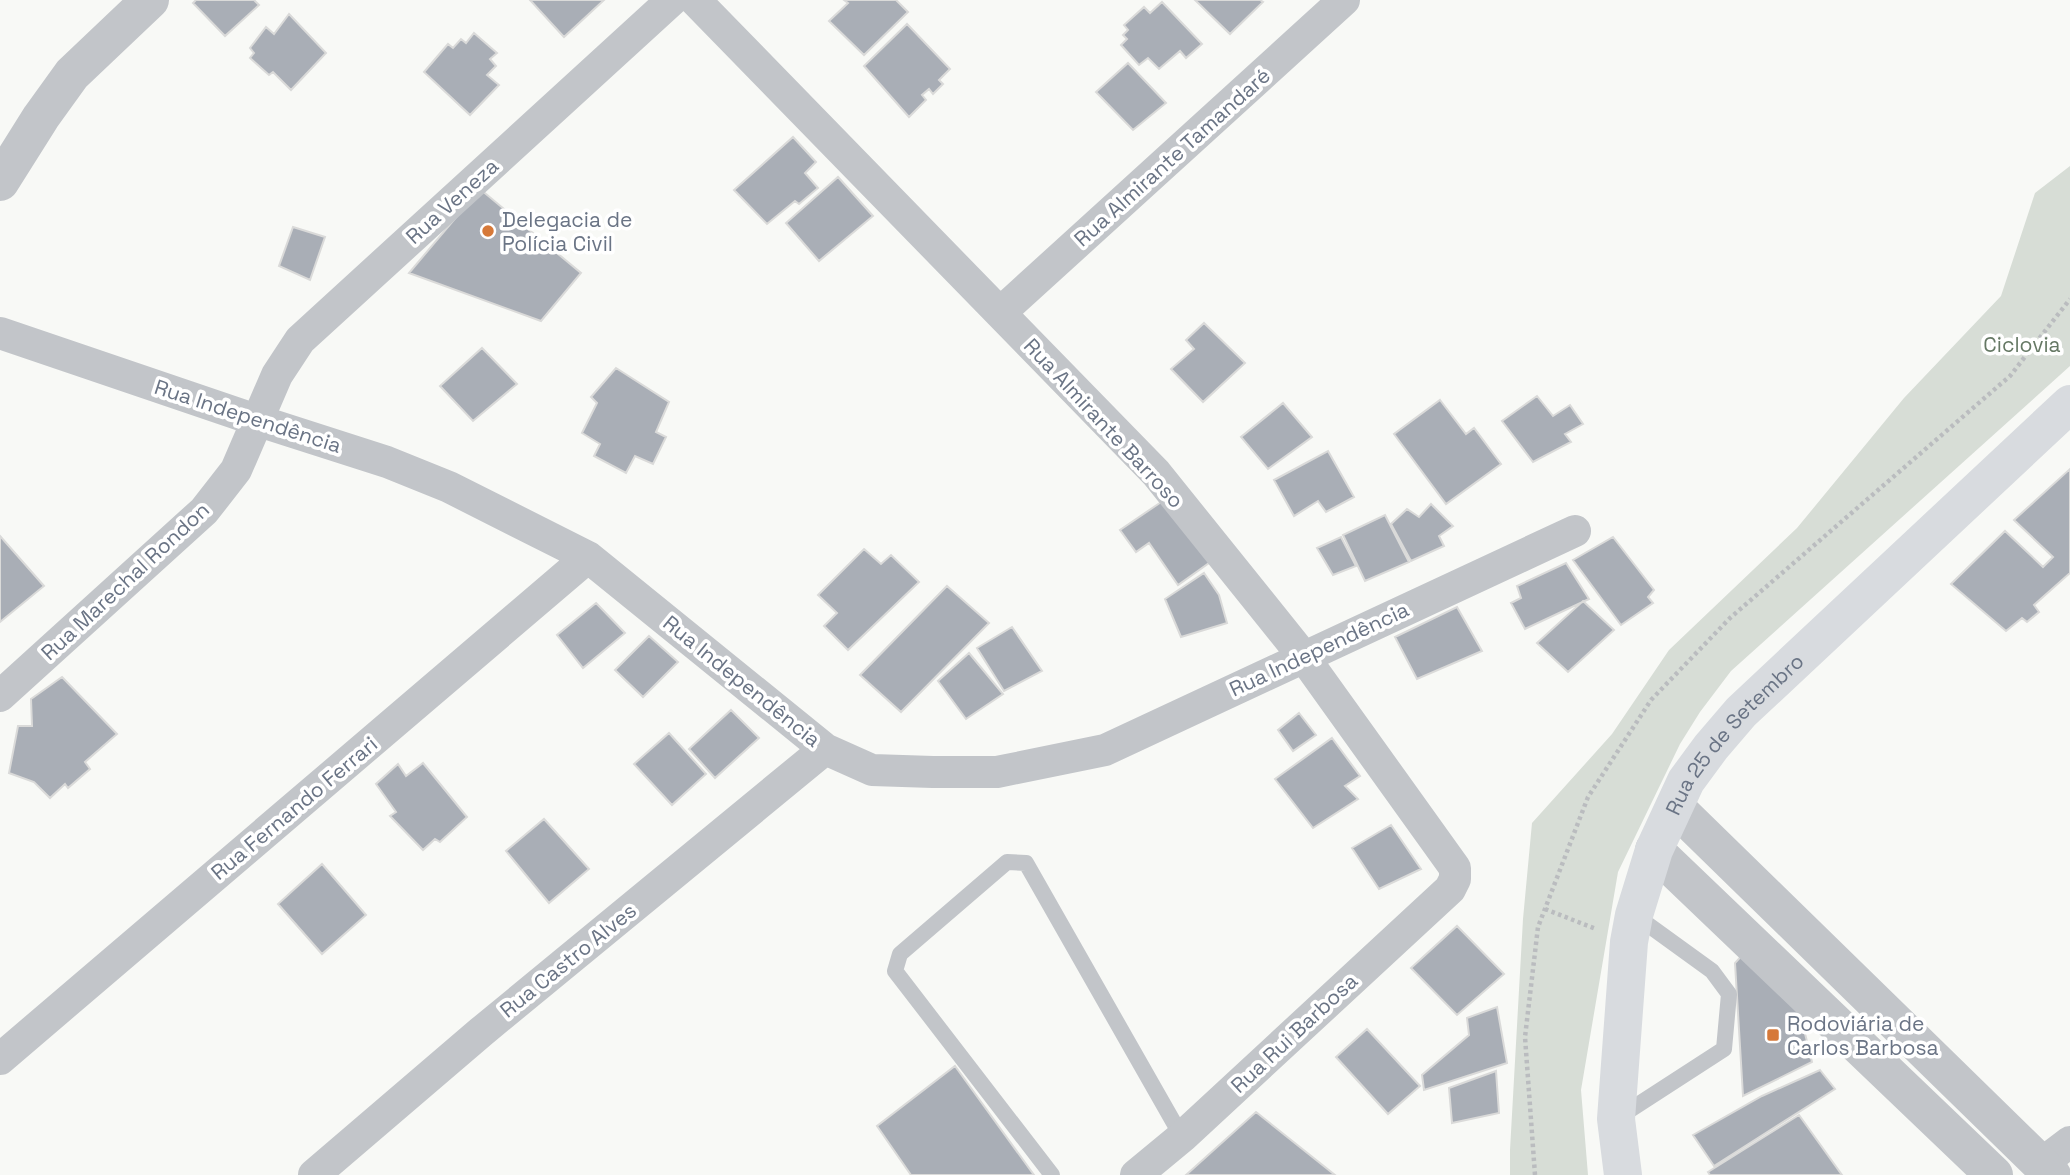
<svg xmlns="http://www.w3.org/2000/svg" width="2070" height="1175" font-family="'Space Grotesk',sans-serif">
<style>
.green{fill:#d7ddd6}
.building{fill:#a9aeb6;stroke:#dadad9;stroke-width:2}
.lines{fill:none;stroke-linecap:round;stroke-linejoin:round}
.path{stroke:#babcbf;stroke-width:4.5;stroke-dasharray:3.5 3.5;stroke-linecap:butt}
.service{stroke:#c2c5c9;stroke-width:16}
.minor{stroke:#c2c5c9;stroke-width:32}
.tertiary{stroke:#c2c5c9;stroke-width:38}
.secondary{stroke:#d8dbdf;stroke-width:38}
.poi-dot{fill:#d67939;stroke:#fff;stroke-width:2.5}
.labels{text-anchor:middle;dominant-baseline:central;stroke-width:7;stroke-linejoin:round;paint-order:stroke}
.street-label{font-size:21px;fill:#6a7485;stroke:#fff}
.poi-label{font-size:21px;fill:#6a7485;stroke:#fff;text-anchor:start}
.park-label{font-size:21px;fill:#657864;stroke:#fff}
</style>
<rect width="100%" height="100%" fill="#f8f9f6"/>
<path class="green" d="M2070,166v200l-339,305 -31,41 -20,32 -62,128 -37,218 7,85h-78v-25l13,-231 9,-96 80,-89 57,-84 128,-122 107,-130 97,-102 34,-103z"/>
<path class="building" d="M196,0h58l5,5 -34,31 -32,-33z
M530,0h74l-40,37z
M844,0h52l12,12 -44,43 -35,-34 19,-18z
M1195,0h65l3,2 -33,32z
M1162,2l40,42 -16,14 -6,-7 -21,18 -11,-11 -9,7 -18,-20 6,-6 -4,-4 5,-5 -4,-5 20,-18 6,6z
M289,14l37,39 -35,37 -18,-18 -4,3 -19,-17 4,-5 -4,-5 16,-21 8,7z
M907,24l43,45 -11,11 4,4 -10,10 -4,-5 -7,6 4,5 -17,17 -45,-51z
M474,33l23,20 -7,6 6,7 -9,9 12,10 -29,30 -46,-43 24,-28 5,4 8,-9 5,4z
M1128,63l38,40 -33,27 -37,-38z
M793,137l23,25 -11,11 13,15 -19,16 -4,-3 -28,23 -33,-34z
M838,177l35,39 -54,45 -33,-38z
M480,189l101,84 -40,48 -132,-48z
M293,227l32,10 -15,43 -31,-14z
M1204,323l41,40 -42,39 -32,-33 23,-20 -8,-9z
M482,348l35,36 -44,37 -33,-35z
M616,368l53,34 -13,30 10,5 -13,27 -18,-8 -9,17 -32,-17 6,-12 -18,-11 15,-30 -6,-6z
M1537,396l16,20 17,-11 13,19 -18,10 6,8 -38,20 -31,-41z
M1440,400l26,34 8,-6 27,36 -55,40 -52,-70z
M1283,403l29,34 -44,32 -27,-32z
M1328,451l26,46 -28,15 -8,-11 -24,15 -20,-36z
M2070,469v104l-36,32 5,7 -12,10 -5,-4 -16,13 -55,-47 54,-53 38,36 10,-10 -39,-37z
M1170,496l46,62 -38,27 -29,-42 -13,9 -16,-22z
M1431,504l22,22 -14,10 5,10 -33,15 -20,-37 16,-15 12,8z
M1385,515l24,47 -44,19 -22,-46z
M0,536l44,50 -44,36z
M1341,537l15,29 -23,9 -16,-27z
M1613,537l41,53 -6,7 5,6 -32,22 -48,-65z
M864,549l17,15 10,-9 28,27 -71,68 -24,-24 13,-13 -19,-18z
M1566,563l23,36 -64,30 -14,-26 10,-5 -4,-12z
M1204,573l15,22 8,28 -46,14 -16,-38z
M947,586l42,37 -88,89 -41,-37z
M1583,601l31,29 -46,42 -31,-29z
M596,603l29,30 -42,35 -26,-33z
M1457,607l25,44 -65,28 -22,-42z
M1012,627l30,44 -38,20 -27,-43z
M649,636l29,26 -35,35 -28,-27z
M969,653l34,41 -37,25 -28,-38z
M62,677l55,57 -32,28 5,7 -22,19 -3,-4 -15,14 -16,-16 -25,-9 9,-47h14l-1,-27z
M731,710l28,28 -44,40 -26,-29z
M1299,713l17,22 -23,16 -15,-21z
M669,733l37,41 -34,31 -38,-41z
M1332,738l28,38 -15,10 13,13 -45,29 -38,-49z
M423,763l44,54 -27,25 -5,-3 -12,11 -33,-34 6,-4 -20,-28 22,-20 8,12z
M544,819l45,50 -40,34 -43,-52z
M1391,825l30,44 -42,20 -27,-41z
M322,864l44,51 -44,39 -44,-50z
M1457,926l47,48 -47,41 -46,-47z
M1744,953l55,56 13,53 -69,34 -8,-133z
M1497,1007l10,56 -83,27 -2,-15 47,-40 -2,-17z
M1367,1029l53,57 -32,28 -52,-57z
M955,1066l79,109h-123l-34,-49z
M1820,1070l15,19 -121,77 -21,-31 69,-39z
M1496,1071l3,42 -47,10 -3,-35z
M1256,1112l79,63h-149z
M1799,1115l43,60h-132l-2,-3z"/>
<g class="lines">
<path class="path" d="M1545,909l51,20
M1535,1175l-10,-138 13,-110 50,-130 63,-97 79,-82 280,-242 60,-77"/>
<path class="service" d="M1619,1117l105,-68 5,-55 -17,-23 -76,-55
M1052,1175l-157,-204 5,-17 107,-92 19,1 156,274"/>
<path class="minor" d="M695,0l461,473 147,183 152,212v11l-5,10 -268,248 -46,38
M1000,313l344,-313
M0,333l256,87 131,42 62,25 139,70 237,192 47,21 61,2h64l108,-22 470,-219
M0,696l204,-185 32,-41 41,-95 23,-35 372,-340
M0,1059l588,-502
M2041,1164l29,-22
M314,1175l167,-143 344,-283"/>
<path class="tertiary" d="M0,182l41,-65 31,-43 78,-74
M1675,807l377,368
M1654,850l340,325"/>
<path class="secondary" id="s1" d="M1623,1175l-7,-56 13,-177 5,-27 20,-65 32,-69 25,-34 30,-35 329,-308"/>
</g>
<g class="poi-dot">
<circle cx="488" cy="231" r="7"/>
<rect x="1766" y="1028" width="14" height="14" rx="3.5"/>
</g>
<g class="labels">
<g class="street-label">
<text transform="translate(1172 157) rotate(-42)">Rua Almirante Tamandaré</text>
<text transform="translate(452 201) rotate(-42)">Rua Veneza</text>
<text transform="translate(248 416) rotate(18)">Rua Independência</text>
<text transform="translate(1104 423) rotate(47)">Rua Almirante Barroso</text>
<text transform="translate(125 581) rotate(-43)">Rua Marechal Rondon</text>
<text transform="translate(1319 649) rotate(-25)">Rua Independência</text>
<text transform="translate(742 681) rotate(39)">Rua Independência</text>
<text stroke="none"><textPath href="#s1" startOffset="472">Rua 25 de Setembro</textPath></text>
<text transform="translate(294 808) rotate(-40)">Rua Fernando Ferrari</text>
<text transform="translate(568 960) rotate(-39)">Rua Castro Alves</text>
<text transform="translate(1294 1033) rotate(-43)">Rua Rui Barbosa</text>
</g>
<g class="poi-label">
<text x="502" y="219">Delegacia de<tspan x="502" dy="24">Polícia Civil</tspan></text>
<text x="1787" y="1023">Rodoviária de<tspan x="1787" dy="24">Carlos Barbosa</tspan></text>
</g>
<g class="park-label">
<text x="2022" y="344">Ciclovia</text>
</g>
</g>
</svg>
